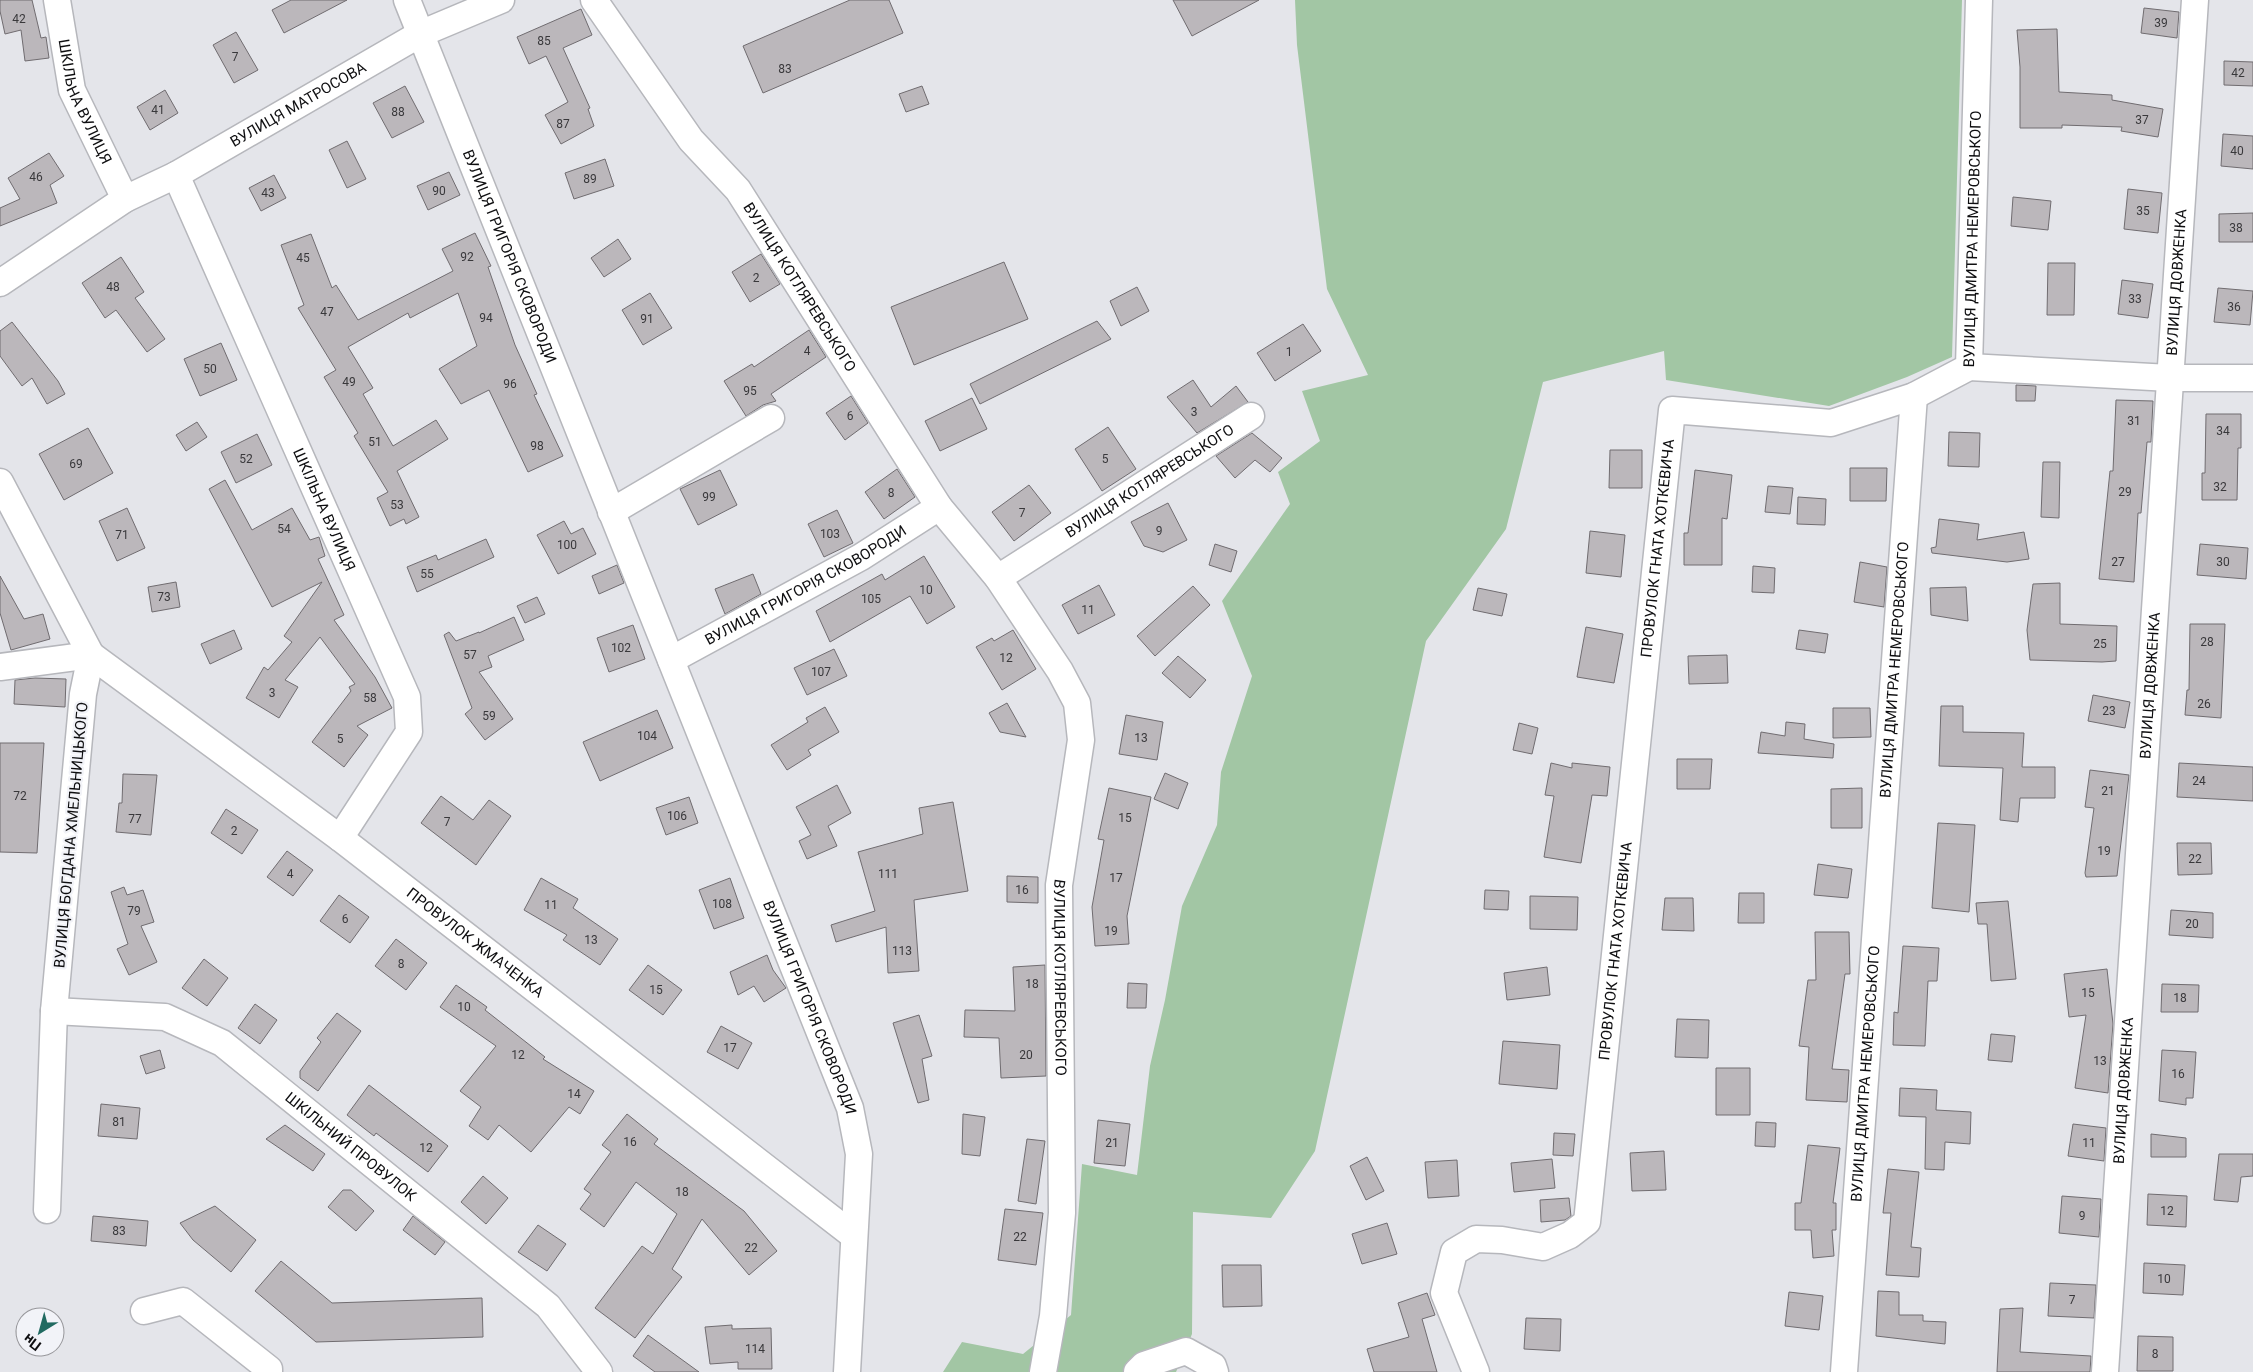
<svg xmlns="http://www.w3.org/2000/svg" width="2253" height="1372" font-family="Roboto,sans-serif">
<style>
.green{fill:#a2c6a4}
.building{fill:#bbb7bb;stroke:#706c70}
.lines{fill:none;stroke-linecap:round;stroke-linejoin:round}
.minor-casing{stroke:#b6b7bc;stroke-width:29}
.minor{stroke:#fff;stroke-width:26}
.labels{text-anchor:middle;dominant-baseline:central;stroke-width:4.5;stroke-linejoin:round;paint-order:stroke}
.number-label{font-size:12px;fill:#39383b}
.street-label{font-size:15px;fill:#0e0e10;stroke:#f2f3f8}
</style>
<rect width="100%" height="100%" fill="#e4e5ea"/>
<path class="green" d="M1295,0h667l-10,357 -45,20 -78,29 -163,-26 -2,-29 -121,31 -37,147 -80,112 -111,510 -44,67 -78,-6 -1,122 -16,38h-233l19,-30 61,12 48,-39 11,-151 55,11 13,-109 15,-66 17,-94 35,-81 4,-53 31,-96 -30,-75 68,-97 -12,-32 42,-31 -18,-50 66,-16 -41,-86 -30,-244z"/>
<path class="building" d="M0,0h32l9,38 5,-1 3,21 -24,3 -4,-31 -16,4 -5,-23z
M291,0h56l-63,33 -12,-23z
M850,0h39l14,33 -140,60 -20,-47z
M1173,0h86l-67,36z
M2144,8l35,4 -2,26 -36,-5z
M581,9l11,26 -29,13 27,60 -2,1 6,17 -33,18 -16,-29 23,-13 -22,-46 -17,8 -12,-27z
M2057,29l2,63 53,3v5l51,9 -5,28 -37,-6 1,-4 -60,-2v3h-42v-61l-3,-37z
M236,32l22,38 -24,13 -21,-38z
M2224,61l29,1v24l-29,-1z
M405,86l19,36 -32,16 -19,-35z
M922,86l7,18 -23,8 -7,-18z
M165,90l13,23 -28,17 -13,-23z
M2223,134l30,2v33l-32,-3z
M347,141l19,38 -19,9 -18,-38z
M49,153l15,23 -14,9 7,18 -57,23v-18l20,-9 -12,-21z
M605,159l9,27 -40,13 -9,-26z
M449,172l11,23 -32,15 -11,-24z
M274,175l12,23 -25,13 -12,-23z
M2128,189l34,4 -4,40 -34,-4z
M2013,197l38,4 -3,29 -37,-4z
M2253,213v29h-34v-28z
M475,233l16,33 -3,1 27,78 22,49 -3,1 29,61 -35,16 -39,-82 -28,14 -22,-35 38,-23 -19,-53 -48,25 -2,-5 -60,34 25,41 -10,6 30,52 43,-26 12,19 -51,32 22,46 -13,7 -2,-5 -14,7 -13,-28 11,-6 -34,-56 4,-3 -34,-56 12,-7 -38,-62 6,-3 -23,-60 30,-11 21,54 4,-3 22,35 95,-49 -11,-22z
M618,239l13,20 -27,18 -13,-19z
M761,254l19,30 -30,18 -18,-30z
M121,257l23,35 -9,6 30,41 -18,13 -31,-42 -11,8 -23,-35z
M1004,262l24,57 -114,46 -23,-58z
M2048,263h27l-1,52h-27z
M2122,280l31,4 -5,34 -30,-4z
M1137,287l12,24 -28,15 -11,-25z
M2218,288l35,3 -3,34 -36,-3z
M650,293l22,35 -29,17 -21,-35z
M1097,321l14,18 -131,65 -10,-20z
M12,322l46,59 7,13 -18,10 -15,-26 -10,8 -22,-30v-25z
M1303,324l18,27 -46,30 -18,-28z
M809,330l17,27 -55,37 5,7 -13,4 -17,11 -22,-35 28,-17 2,3z
M221,343l16,37 -37,16 -16,-37z
M1193,380l18,27 25,-21 12,16 -51,31 -30,-36z
M2016,385l20,1 -1,15h-19z
M851,396l17,27 -23,17 -19,-27z
M972,398l15,31 -47,22 -15,-30z
M2116,400l37,1 -2,41h-4l-6,71h-3l-4,69 -35,-3 11,-108h3z
M2206,414h35v34h-3l-1,52h-35v-27h3z
M197,422l10,15 -21,14 -10,-16z
M1108,427l28,42 -34,22 -27,-42z
M88,428l25,45 -49,27 -25,-46z
M1949,432l31,1 -1,34 -31,-1z
M1252,433l30,25 -12,14 -15,-12 -20,18 -19,-22z
M257,434l15,31 -36,18 -15,-31z
M1610,450h32v38h-33z
M2043,462h17l-1,56 -18,-1z
M1850,468h37l-1,33h-36z
M897,469l18,28 -31,22 -19,-27z
M720,470l17,35 -39,20 -18,-36z
M1695,470l37,5 -5,44 -5,-1v47h-38v-32h4z
M225,480l27,50 40,-22 18,32 9,-3 6,19 -7,3 26,56 -10,5 41,57 17,31 -35,18 11,9 -24,32 -32,-25 39,-51 -2,-4 6,-3 -35,-47 -35,43 13,7 -19,31 -33,-20 18,-31 4,3 24,-28 -8,-6 38,-54 -50,25 -63,-118z
M1029,485l22,28 -37,28 -22,-29z
M1768,486l25,2 -3,26 -25,-2z
M1798,497l28,2 -1,26 -28,-1z
M1168,503l19,37 -24,12 -19,-6 -13,-24z
M127,508l18,40 -28,13 -18,-40z
M837,510l16,33 -29,14 -16,-33z
M1939,519l40,5 -2,16 47,-8 5,27 -22,3 -75,-9 -1,-5 5,-1z
M564,521l7,13 12,-6 13,26 -38,20 -21,-39z
M1590,531l35,4 -4,42 -35,-4z
M486,539l8,18 -77,35 -10,-25 29,-12 2,5z
M1215,544l22,7 -6,21 -22,-7z
M2200,544l48,4 -2,31 -49,-4z
M924,556l31,51 -28,17 -17,-28 -80,46 -14,-31 66,-37 3,6z
M1860,562l27,5 -3,40 -30,-5z
M617,565l7,18 -25,11 -7,-18z
M1753,566l22,2 -1,25 -22,-1z
M753,574l8,20 -36,20 -10,-25z
M0,576l24,43 19,-5 7,25 -39,11 -11,-37z
M176,582l4,25 -28,5 -4,-25z
M2060,583v41l57,2 -1,35 -14,1 -72,-2 -3,-30 6,-46z
M1099,585l16,30 -37,19 -16,-29z
M1193,586l17,19 -55,51 -18,-20z
M1966,587l2,34 -37,-6 -1,-27z
M1478,588l29,6 -5,22 -29,-6z
M537,597l8,17 -20,9 -8,-17z
M514,617l10,23 -36,16 4,11 -13,5 34,47 -28,21 -20,-26 7,-6 -28,-73 5,-3 7,9 23,-9v1z
M2190,624h35l-4,94 -36,-3 2,-25h2z
M633,625l12,34 -36,13 -12,-34z
M1586,627l37,7 -9,49 -37,-6z
M234,630l8,19 -32,15 -9,-20z
M1013,630l23,39 -34,21 -26,-43 16,-9 2,3z
M1799,630l29,4 -3,19 -29,-4z
M834,649l13,27 -40,19 -13,-27z
M1727,655l1,28 -39,1 -1,-28z
M1178,656l28,24 -16,18 -28,-25z
M35,678l31,1 -1,28 -51,-3 1,-24z
M2093,695l37,7 -5,26 -37,-7z
M1007,703l19,34 -26,-5 -11,-19z
M1941,706h22v26l61,1 -2,34h33v31h-35l-2,24 -18,-2 3,-52 -64,-2z
M825,707l14,25 -31,18 3,5 -24,15 -16,-25 37,-23 -2,-4z
M1833,708h37l1,29 -38,1z
M657,710l16,38 -73,33 -17,-39z
M1126,715l37,7 -6,38 -38,-6z
M1786,722l19,2 -1,15 30,5 -1,14 -75,-5 3,-21 24,4z
M1519,723l19,5 -6,26 -19,-4z
M0,743h44l-7,110 -37,-1z
M1677,759h35l-2,30h-33z
M1551,763l21,5v-5l38,4 -3,29 -15,-1 -11,68 -37,-6 10,-61 -9,-1z
M2179,763l74,4v34l-76,-4z
M2090,770l39,5 -12,101 -31,1 -1,-4 9,-65 -9,-1z
M1165,773l23,10 -10,26 -24,-10z
M123,774l34,1 -6,60 -35,-3 3,-29h3z
M837,785l14,28 -23,13 9,20 -30,13 -8,-18 12,-6 -15,-28z
M1109,788l42,9 -24,119 2,28 -34,2 -3,-39 12,-67 -6,-1z
M1862,788v40h-31v-39z
M441,796l32,24 16,-20 22,16 -35,49 -55,-42z
M689,797l9,26 -32,12 -10,-27z
M953,802l15,89 -54,9 5,71 -31,2 -2,-46 -50,15 -5,-17 44,-14 -17,-59 65,-18 -4,-26z
M226,809l32,21 -16,24 -31,-21z
M1938,823l37,2 -6,87 -37,-4z
M2177,843h34l1,31 -34,1z
M287,851l26,19 -20,26 -26,-19z
M1818,864l34,5 -4,29 -34,-3z
M1007,876l31,1v26l-31,-1z
M541,878l37,21 -5,9 45,31 -18,26 -37,-25 4,-5 -43,-25z
M730,878l14,40 -30,11 -15,-39z
M124,887l3,8 16,-5 11,32 -13,4 16,36 -28,13 -12,-26 11,-5 -17,-52z
M1485,890l24,1 -1,19 -24,-1z
M1739,893h25v30h-26z
M339,895l30,22 -19,26 -30,-22z
M1530,896l48,1 -1,33 -47,-1z
M1665,898h28l1,33 -32,-1z
M2008,901l8,78 -25,2 -4,-57h-9l-2,-21z
M2171,910l42,3v25l-44,-3z
M1815,932h34l1,42h-5l-13,95 17,1 -2,32 -41,-2 3,-53 -10,-1 9,-66h8z
M396,939l31,24 -21,27 -31,-24z
M1903,946l36,2 -2,33h-9l-3,65 -32,-1 1,-33 4,1z
M767,955l6,15 13,18 -22,14 -10,-16 -16,9 -8,-23z
M204,959l24,19 -21,28 -25,-18z
M648,965l34,25 -19,25 -34,-25z
M1045,965l1,111 -45,2 -2,-40 -35,-1 1,-27 50,1 -2,-44z
M1547,967l3,28 -43,5 -3,-27z
M2107,969l6,55 -5,69 -33,-5 11,-73 -17,2 -5,-43z
M1128,983l19,1 -1,24h-19z
M2162,984l37,1 -1,27h-37z
M456,985l31,22 -2,3 60,47 -2,2 51,32 -14,23 -11,-7 -38,45 -32,-27 -11,15 -19,-14 12,-19 -21,-16 36,-45 -56,-39z
M255,1004l22,16 -17,24 -22,-16z
M337,1013l24,18 -43,60 -18,-13v-7l21,-29 -4,-4z
M919,1015l13,41 -10,3 7,41 -11,3 -25,-80z
M1677,1019l32,1 -1,38 -33,-1z
M721,1026l31,17 -14,26 -31,-17z
M1991,1034l24,2 -3,26 -24,-2z
M1503,1041l57,4 -3,44 -58,-5z
M160,1050l5,18 -19,6 -6,-18z
M2162,1050l34,2 -3,46h-7v7l-27,-4z
M1716,1068h34v47h-34z
M369,1085l79,61 -20,26 -52,-39 -2,3 -27,-21z
M1900,1088l37,2 -1,20 35,2 -1,32 -25,-2 -1,28 -19,-1 1,-52 -27,-1z
M101,1104l39,4 -3,31 -39,-3z
M627,1114l31,25 -4,5 90,67 33,40 -28,24 -47,-56 -30,50 10,8 -47,61 -40,-30 47,-62 11,8 24,-40 -41,-32 -32,45 -24,-18 11,-15 -7,-5 27,-37 -9,-7z
M963,1114l22,3 -5,39 -18,-2z
M1098,1120l32,4 -5,42 -31,-3z
M1756,1122l20,1 -1,24 -20,-1z
M2073,1124l33,4 -2,33 -36,-5z
M285,1125l40,29 -12,17 -47,-32z
M1554,1133l21,1 -2,22 -20,-1z
M2151,1134l35,4v19h-35z
M1027,1139l18,2 -9,63 -18,-3z
M1808,1145l32,3 -7,55h3v27h-4l2,26 -21,2 -2,-28h-16v-27h6z
M1664,1151l2,39 -34,1 -2,-38z
M2219,1154h34v22l-12,1 -3,25 -24,-2z
M1367,1157l17,34 -18,9 -16,-34z
M1552,1159l3,29 -41,4 -3,-29z
M1457,1160l2,36 -31,2 -3,-36z
M1888,1169l31,3 -8,75 10,1 -2,29 -33,-2 5,-62h-8z
M483,1176l25,22 -22,26 -25,-22z
M343,1190h8l23,21 -18,20 -28,-24z
M2148,1194l39,2 -1,31 -39,-2z
M2062,1196l39,3 -2,38 -40,-4z
M1569,1198l2,18 -6,4 -24,2 -1,-22z
M215,1206l41,34 -25,32 -38,-32 -13,-17z
M1005,1209l38,4 -7,52 -38,-5z
M93,1216l55,5 -2,25 -55,-5z
M413,1216l32,26 -10,13 -32,-25z
M1387,1223l10,31 -35,10 -10,-30z
M538,1225l28,19 -19,27 -29,-19z
M281,1261l51,42 150,-5 1,39 -167,5 -61,-51z
M2144,1263l41,2 -2,30 -40,-2z
M1222,1265h39l1,41 -39,1z
M2050,1283l46,2 -2,33 -46,-2z
M1878,1291l21,1v23h24v6l23,1 -1,22 -69,-8z
M1789,1292l34,4 -4,34 -34,-4z
M1427,1293l8,22 -13,4 15,53h-63l-7,-23 42,-12 -11,-34z
M2023,1308l-3,44 71,4 -1,16h-93l3,-63z
M1526,1318l35,1 -1,32 -36,-2z
M732,1325v4l39,-1 1,41h-34v-7l-28,2 -5,-37z
M648,1335l51,37h-44l-22,-16z
M2138,1336l35,1v34h-36z"/>
<g class="lines">
<defs>
<g id="minor">
<path id="s1" d="M57,0l15,90 53,109"/>
<path id="s2" d="M407,0l443,1108 9,46 -12,218"/>
<path id="s3" d="M594,0l97,140 47,50 201,317 59,71 62,93 17,32 4,37 -22,145 3,328 -9,103 -10,56"/>
<path id="s4" d="M176,175l231,522 2,35 -69,106"/>
<path id="s5" d="M0,283l125,-84 51,-24 244,-141 81,-34"/>
<path d="M1969,367l201,11h83"/>
<path d="M0,482l91,173 -8,39 -29,317 -7,199"/>
<path d="M611,512l160,-94"/>
<path id="s6" d="M998,578l253,-162"/>
<path id="s7" d="M91,655l249,183 514,398"/>
<path id="s8" d="M671,660l190,-103 78,-50"/>
<path d="M0,667l91,-12"/>
<path id="s9" d="M54,1011l111,6 57,26 326,263 51,66"/>
<path d="M144,1311l39,-10 86,68v3"/>
<path d="M1137,1372l7,-7 42,-14 27,15 2,6"/>
<path id="s10" d="M1476,1372l-32,-79 10,-41 22,-13 26,1 41,7 27,-12 17,-13 85,-812 159,13 83,-27 55,-29 10,-367"/>
<path id="s11" d="M1844,1372l70,-976"/>
<path id="s12" d="M2105,1372l90,-1372"/>
</g>
</defs>
<use href="#minor" class="minor-casing"/>
<use href="#minor" class="minor"/>
</g>
<g class="labels">
<g class="number-label">
<text x="19" y="19">42</text>
<text x="2161" y="23">39</text>
<text x="544" y="41">85</text>
<text x="235" y="57">7</text>
<text x="785" y="69">83</text>
<text x="2238" y="73">42</text>
<text x="158" y="110">41</text>
<text x="398" y="112">88</text>
<text x="2142" y="120">37</text>
<text x="563" y="124">87</text>
<text x="2237" y="151">40</text>
<text x="36" y="177">46</text>
<text x="590" y="179">89</text>
<text x="439" y="191">90</text>
<text x="268" y="193">43</text>
<text x="2143" y="211">35</text>
<text x="2236" y="228">38</text>
<text x="467" y="257">92</text>
<text x="303" y="258">45</text>
<text x="756" y="278">2</text>
<text x="113" y="287">48</text>
<text x="2135" y="299">33</text>
<text x="2234" y="307">36</text>
<text x="327" y="312">47</text>
<text x="486" y="318">94</text>
<text x="647" y="319">91</text>
<text x="807" y="351">4</text>
<text x="1289" y="352">1</text>
<text x="210" y="369">50</text>
<text x="349" y="382">49</text>
<text x="510" y="384">96</text>
<text x="750" y="391">95</text>
<text x="1194" y="412">3</text>
<text x="850" y="416">6</text>
<text x="2134" y="421">31</text>
<text x="2223" y="431">34</text>
<text x="375" y="442">51</text>
<text x="537" y="446">98</text>
<text x="246" y="459">52</text>
<text x="1105" y="459">5</text>
<text x="76" y="464">69</text>
<text x="2220" y="487">32</text>
<text x="2125" y="492">29</text>
<text x="891" y="493">8</text>
<text x="709" y="497">99</text>
<text x="397" y="505">53</text>
<text x="1022" y="513">7</text>
<text x="284" y="529">54</text>
<text x="1159" y="531">9</text>
<text x="830" y="534">103</text>
<text x="122" y="535">71</text>
<text x="567" y="545">100</text>
<text x="2118" y="562">27</text>
<text x="2223" y="562">30</text>
<text x="427" y="574">55</text>
<text x="926" y="590">10</text>
<text x="164" y="597">73</text>
<text x="871" y="599">105</text>
<text x="1088" y="610">11</text>
<text x="2207" y="642">28</text>
<text x="2100" y="644">25</text>
<text x="621" y="648">102</text>
<text x="470" y="655">57</text>
<text x="1006" y="658">12</text>
<text x="821" y="672">107</text>
<text x="272" y="693">3</text>
<text x="370" y="698">58</text>
<text x="2204" y="704">26</text>
<text x="2109" y="711">23</text>
<text x="489" y="716">59</text>
<text x="647" y="736">104</text>
<text x="1141" y="738">13</text>
<text x="340" y="739">5</text>
<text x="2199" y="781">24</text>
<text x="2108" y="791">21</text>
<text x="20" y="796">72</text>
<text x="677" y="816">106</text>
<text x="1125" y="818">15</text>
<text x="135" y="819">77</text>
<text x="447" y="822">7</text>
<text x="234" y="831">2</text>
<text x="2104" y="851">19</text>
<text x="2195" y="859">22</text>
<text x="290" y="874">4</text>
<text x="888" y="874">111</text>
<text x="1116" y="878">17</text>
<text x="1022" y="890">16</text>
<text x="722" y="904">108</text>
<text x="551" y="905">11</text>
<text x="134" y="911">79</text>
<text x="345" y="919">6</text>
<text x="2192" y="924">20</text>
<text x="1111" y="931">19</text>
<text x="591" y="940">13</text>
<text x="902" y="951">113</text>
<text x="401" y="964">8</text>
<text x="1032" y="984">18</text>
<text x="656" y="990">15</text>
<text x="2088" y="993">15</text>
<text x="2180" y="998">18</text>
<text x="464" y="1007">10</text>
<text x="730" y="1048">17</text>
<text x="518" y="1055">12</text>
<text x="1026" y="1055">20</text>
<text x="2100" y="1061">13</text>
<text x="2178" y="1074">16</text>
<text x="574" y="1094">14</text>
<text x="119" y="1122">81</text>
<text x="630" y="1142">16</text>
<text x="1112" y="1143">21</text>
<text x="2089" y="1143">11</text>
<text x="426" y="1148">12</text>
<text x="682" y="1192">18</text>
<text x="2167" y="1211">12</text>
<text x="2082" y="1216">9</text>
<text x="119" y="1231">83</text>
<text x="1020" y="1237">22</text>
<text x="751" y="1248">22</text>
<text x="2164" y="1279">10</text>
<text x="2072" y="1300">7</text>
<text x="755" y="1349">114</text>
<text x="2155" y="1354">8</text>
</g>
<g class="street-label">
<text stroke="none"><textPath href="#s1" startOffset="106">ШКІЛЬНА ВУЛИЦЯ</textPath></text>
<text stroke="none"><textPath href="#s5" startOffset="348">ВУЛИЦЯ МАТРОСОВА</textPath></text>
<text stroke="none"><textPath href="#s10" startOffset="1525">ВУЛИЦЯ ДМИТРА НЕМЕРОВСЬКОГО</textPath></text>
<text stroke="none"><textPath href="#s2" startOffset="276">ВУЛИЦЯ ГРИГОРІЯ СКОВОРОДИ</textPath></text>
<text stroke="none"><textPath href="#s12" startOffset="1092">ВУЛИЦЯ ДОВЖЕНКА</textPath></text>
<text stroke="none"><textPath href="#s3" startOffset="354">ВУЛИЦЯ КОТЛЯРЕВСЬКОГО</textPath></text>
<text stroke="none"><textPath href="#s6" startOffset="180">ВУЛИЦЯ КОТЛЯРЕВСЬКОГО</textPath></text>
<text stroke="none"><textPath href="#s4" startOffset="366">ШКІЛЬНА ВУЛИЦЯ</textPath></text>
<text stroke="none"><textPath href="#s10" startOffset="949">ПРОВУЛОК ГНАТА ХОТКЕВИЧА</textPath></text>
<text stroke="none"><textPath href="#s8" startOffset="154">ВУЛИЦЯ ГРИГОРІЯ СКОВОРОДИ</textPath></text>
<text stroke="none"><textPath href="#s11" startOffset="704">ВУЛИЦЯ ДМИТРА НЕМЕРОВСЬКОГО</textPath></text>
<text stroke="none"><textPath href="#s12" startOffset="688">ВУЛИЦЯ ДОВЖЕНКА</textPath></text>
<text transform="translate(71 835) rotate(-85)">ВУЛИЦЯ БОГДАНА ХМЕЛЬНИЦЬКОГО</text>
<text stroke="none"><textPath href="#s7" startOffset="480">ПРОВУЛОК ЖМАЧЕНКА</textPath></text>
<text stroke="none"><textPath href="#s10" startOffset="544">ПРОВУЛОК ГНАТА ХОТКЕВИЧА</textPath></text>
<text stroke="none"><textPath href="#s3" startOffset="1131">ВУЛИЦЯ КОТЛЯРЕВСЬКОГО</textPath></text>
<text stroke="none"><textPath href="#s2" startOffset="1085">ВУЛИЦЯ ГРИГОРІЯ СКОВОРОДИ</textPath></text>
<text stroke="none"><textPath href="#s11" startOffset="299">ВУЛИЦЯ ДМИТРА НЕМЕРОВСЬКОГО</textPath></text>
<text stroke="none"><textPath href="#s12" startOffset="282">ВУЛИЦЯ ДОВЖЕНКА</textPath></text>
<text stroke="none"><textPath href="#s9" startOffset="339">ШКІЛЬНИЙ ПРОВУЛОК</textPath></text>
</g>
</g>
<g transform="translate(40 1332) rotate(217)"><circle r="24" fill="#f2f3f8" stroke="#97979b"/>
<path d="M0-4L9 19L0 12L-9 19Z" fill="#216a61"/>
<text y="-8" font-size="14" font-weight="bold" text-anchor="middle" fill="#0e0e10">Пн</text>
</g>
</svg>
